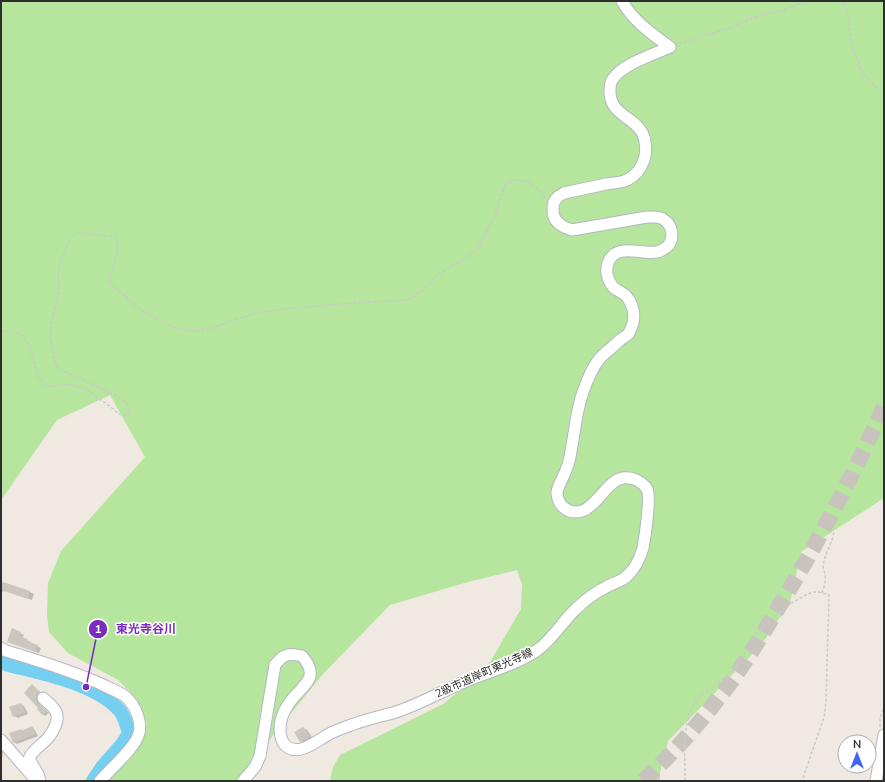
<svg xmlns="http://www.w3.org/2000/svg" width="885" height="782" font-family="'Nunito Sans','Noto Sans JP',sans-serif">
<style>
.green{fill:#b6e59e}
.shadow{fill:#0003}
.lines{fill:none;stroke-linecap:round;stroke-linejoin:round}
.river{stroke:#75cff0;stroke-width:14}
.building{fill:#cbc7bf}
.highway-tunnel{stroke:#c8c4bd;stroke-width:16;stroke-dasharray:16 8;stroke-linecap:butt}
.minor-casing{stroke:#b4b7c1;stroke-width:13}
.path{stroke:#c9c9c9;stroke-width:1.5;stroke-dasharray:3 2;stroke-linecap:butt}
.minor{stroke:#fff;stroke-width:11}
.labels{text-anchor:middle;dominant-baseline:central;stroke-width:3;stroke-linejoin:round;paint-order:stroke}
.street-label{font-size:11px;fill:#2e2e2e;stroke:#fff}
.leader{fill:none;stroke:#7b2cbf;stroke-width:1.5}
.callout-dot{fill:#7b2cbf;stroke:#fff;stroke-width:1.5}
.mark-label{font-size:12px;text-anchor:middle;font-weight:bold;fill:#fff}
.callout-label{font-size:12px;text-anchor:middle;font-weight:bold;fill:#7b2cbf;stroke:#fff;stroke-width:3;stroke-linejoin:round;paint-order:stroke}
</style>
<rect width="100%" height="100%" fill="#efe9e1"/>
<path class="green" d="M1,1h883v497l-83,54 -11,51 -29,42 -93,96 -8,32v8h-330l3,-14 7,-12 103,-51 26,-21 21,-21 31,-53 1,-25 -5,-14 -49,12 -78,23 -67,69 -87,107h-125l-1,-4 14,-13 23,-39 -10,-26 -19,-19 -50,-27 -19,-21 -2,-17 1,-32 13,-32 84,-94 -35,-62 -53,25 -56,80z"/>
<path class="shadow" d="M1,583h2l27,9 4,2 -2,6 -26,-9 -5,1z
M20,633l4,2 -2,3 9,4 -1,1 11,5 -2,5 -28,-10z
M33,686l9,8 -3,3v5l2,4 8,7 -4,3 -3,-2 -2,-6 -15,-15z
M21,704l3,2 4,8 -10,4 -4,-2z
M32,727l2,2 4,7 -21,8 -3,-2 7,-12 2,1z
M303,728l4,2 6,9 -8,4 -4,-2z
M1,751l2,1 -2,13z"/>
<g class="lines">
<path class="river" d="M1,662c11,5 23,6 36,10 25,6 65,18 83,39 5,7 7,14 9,23l-6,9 -20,23 -10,15"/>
</g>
<path class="building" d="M3,582l27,9 -2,8 -27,-9z
M12,628l9,4 -2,4 9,3 -1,2 11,4 -2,7 -29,-10z
M32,684l8,8 -4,3v5l11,11 -5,4 -5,-6 1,-1 -14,-15z
M21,703l4,9 -12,5 -4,-10z
M32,726l3,8 -22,9 -4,-10 12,-4v2z
M303,727l7,10 -10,5 -6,-10z"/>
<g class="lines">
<path class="highway-tunnel" d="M643,781c34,-31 63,-65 90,-102 17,-24 32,-49 47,-74 39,-64 73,-130 104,-198"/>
<defs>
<path id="minor" d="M1,648l5,3c31,9 62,19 93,32 7,4 21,9 27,14 10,9 17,27 12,39 -5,14 -28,33 -38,45
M1,740l34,39
M40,781l-2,-7 -9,-15c3,-9 13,-14 19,-21 5,-6 12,-18 8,-26 -2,-5 -9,-10 -13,-14
M243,781l12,-14 5,-11 15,-91c8,-11 14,-12 27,-9 21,24 -3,30 -14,49 -5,7 -8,16 -8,25 0,5 2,12 5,15 13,13 33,-5 44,-11 8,-4 17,-7 25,-10 14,-5 28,-8 42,-12 24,-8 47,-21 70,-31 23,-9 48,-16 70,-30 16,-10 26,-30 41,-43 9,-9 19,-16 31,-22 6,-3 14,-5 19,-10 8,-7 13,-18 16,-28 2,-11 8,-50 4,-59 -3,-5 -8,-8 -13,-10 -7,-2 -14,-2 -20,3 -10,7 -21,26 -32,29 -13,4 -25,-5 -25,-19 1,-6 4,-10 6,-15 4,-8 7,-18 8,-26 4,-20 5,-40 12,-59 4,-12 9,-24 17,-34 6,-6 14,-12 20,-18 3,-2 7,-4 9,-7 0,0 4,-9 4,-10 2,-8 0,-19 -6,-26 -3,-4 -9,-6 -13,-9 -6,-7 -9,-16 -6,-25 9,-24 39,-4 54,-13 13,-6 13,-23 1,-31 -5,-3 -11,-2 -16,-2l-75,13c-10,-3 -19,-8 -19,-19 0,-5 0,-9 3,-12 2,-3 5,-4 8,-6 14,-3 28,-6 42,-9 6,-1 14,-1 21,-4 8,-4 14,-11 17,-20 2,-6 2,-12 1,-18 -3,-25 -35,-24 -35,-50 0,-4 0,-9 2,-12 10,-16 40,-25 58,-33 -17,-12 -38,-27 -48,-46
M876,781l8,-46"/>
</defs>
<use href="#minor" class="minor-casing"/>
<path class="path" d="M840,1l4,3 5,14 1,18 3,14 10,23 16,17 5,1
M679,44l20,-7 28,-8 27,-12 26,-6 28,-10
M1,331c5,0 11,0 16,2 21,8 12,45 33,54l4,-1 15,-2 17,5 26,19 7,6 5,2 4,-1 2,-3 -1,-4 -2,-4 -12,-9 -33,-16 -16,-7 -9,-5 -2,-6 -5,-23 2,-19 5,-20 2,-13 -1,-10 2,-13 11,-25 3,-4 5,-1 36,4c7,10 -2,29 -5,40l-1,4 3,4c23,19 41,38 72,45 21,4 42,-8 62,-14 5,-2 12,-3 17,-4 48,-7 96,-9 144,-12l5,-3 13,-9 13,-13 34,-21 7,-7 13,-26 4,-5v-5l9,-25c14,-15 31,0 41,12
M822,593c2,-6 4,-12 3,-19 -1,-4 -3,-8 -1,-13 2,-10 9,-19 10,-30
M880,727v-9l4,-11
M685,781c0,-20 -2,-54 6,-72 6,-14 22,-21 33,-31 4,-3 7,-7 11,-10 3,-4 7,-8 9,-12 1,-4 2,-8 4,-12 10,-14 52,-53 69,-52 4,0 8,2 12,3l-3,107 -2,15 -22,64"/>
<use href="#minor" class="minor"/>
</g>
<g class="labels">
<g class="street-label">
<text transform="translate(484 673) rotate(-24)">2級市道岸町東光寺線</text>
</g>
</g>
<path class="leader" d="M86 687L98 629"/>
<g class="callout-dot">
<circle cx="86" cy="687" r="4"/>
<circle cx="98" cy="629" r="10"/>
</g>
<g class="mark-label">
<text x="98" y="633">1</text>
</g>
<g class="callout-label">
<text x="146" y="633">東光寺谷川</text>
</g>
<rect width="885" height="782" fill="none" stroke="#2e2e2e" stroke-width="4"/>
<g transform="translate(857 754)"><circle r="19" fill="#ffffff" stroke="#ababab"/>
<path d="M0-3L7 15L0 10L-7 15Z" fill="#4264fb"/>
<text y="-6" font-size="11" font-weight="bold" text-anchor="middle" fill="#2e2e2e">N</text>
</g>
</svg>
